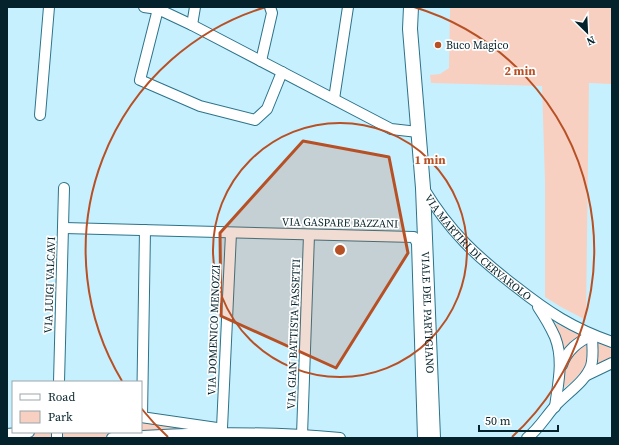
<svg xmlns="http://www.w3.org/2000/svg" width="619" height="445" font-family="'Source Serif 4',serif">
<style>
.green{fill:#f8d0c1}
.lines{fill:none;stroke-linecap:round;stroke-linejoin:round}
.minor-casing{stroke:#2c7389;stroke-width:12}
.secondary-casing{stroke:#2c7389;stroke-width:16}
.minor{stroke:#fff;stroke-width:10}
.secondary{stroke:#fff;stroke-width:14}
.marked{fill:#b75125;fill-opacity:0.2;stroke:#b75125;stroke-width:3;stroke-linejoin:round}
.ring{fill:none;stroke:#b75125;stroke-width:2}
.poi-dot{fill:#b75125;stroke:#fff;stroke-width:1.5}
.labels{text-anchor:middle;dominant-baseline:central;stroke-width:3.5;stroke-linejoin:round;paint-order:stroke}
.poi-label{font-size:11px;fill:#04222b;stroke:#fff;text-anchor:start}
.street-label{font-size:11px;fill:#04222b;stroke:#fff}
.centre{fill:#b75125;stroke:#fff;stroke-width:2}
.ring-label{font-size:12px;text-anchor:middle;font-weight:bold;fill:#b75125;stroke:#fff;stroke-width:3.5;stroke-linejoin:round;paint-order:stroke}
</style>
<rect width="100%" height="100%" fill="#c7f0ff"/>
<path class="green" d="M450,7h162v77l-23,-1 -3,237 -25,-13 -16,-10v-115l-3,-96 -111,-3 -1,-8 10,-1 9,-6z
M553,322l28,14 -7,4 -11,10v-5z
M596,342l16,6v10l-17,8 3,-8z
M586,343l3,2 -3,22 -13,14 -12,9 4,-25 4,-7z
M141,417l70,11 -99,10h-105l22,-6h112z"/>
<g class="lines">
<defs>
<g id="minor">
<path d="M144,7l14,2 34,16 199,104 27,3"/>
<path d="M158,9l-18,71 60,26 55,14 12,-11 15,-37"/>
<path d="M192,25l3,-18"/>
<path d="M261,61l11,-48 -2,-6"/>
<path d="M334,99l14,-92"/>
<path d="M40,115l9,-108"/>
<path id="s1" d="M424,189c26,43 52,67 91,97 33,26 57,42 97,56"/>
<path d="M64,228l350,9 3,6 6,195"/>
<path d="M538,307c6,9 12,19 17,30 9,23 3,46 0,70"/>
<path d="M562,365c5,-15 16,-23 30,-30"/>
<path d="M587,375l25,-12"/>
<path d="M59,382l5,-194"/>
<path d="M141,417l76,11"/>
<path d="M142,417l3,-187"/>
<path d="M222,428l9,-195"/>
<path d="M7,434l22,-2"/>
<path d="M302,435l7,-200"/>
<path d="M57,438v-6"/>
<path d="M112,438c76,-6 152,-7 228,0"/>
<path d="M527,438c12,-9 19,-22 29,-33 11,-12 29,-23 35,-39 3,-10 1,-21 1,-31"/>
</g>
<g id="secondary">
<path id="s2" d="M411,7l-1,22 13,159 10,250"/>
</g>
</defs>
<use href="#minor" class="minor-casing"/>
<use href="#secondary" class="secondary-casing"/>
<use href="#minor" class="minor"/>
<use href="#secondary" class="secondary"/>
</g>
<path class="marked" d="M303,141l86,16 19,96 -72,115 -115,-52 -1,-83z"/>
<g class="ring">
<circle cx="340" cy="250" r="127"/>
<path d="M168 437A254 254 0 0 1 141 408M122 381A254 254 0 0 1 266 7M414 7A254 254 0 0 1 512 437"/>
</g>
<circle class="poi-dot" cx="438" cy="45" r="4"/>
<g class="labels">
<g class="poi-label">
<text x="446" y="45">Buco Magico</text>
</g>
<g class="street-label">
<text transform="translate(340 223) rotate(1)">VIA GASPARE BAZZANI</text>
<text stroke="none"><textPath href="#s1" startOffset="80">VIA MARTIRI DI CERVAROLO</textPath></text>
<text transform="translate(50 285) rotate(-88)">VIA LUIGI VALCAVI</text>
<text stroke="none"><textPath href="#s2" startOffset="306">VIALE DEL PARTIGIANO</textPath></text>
<text transform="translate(214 330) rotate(-88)">VIA DOMENICO MENOZZI</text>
<text transform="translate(294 334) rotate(-88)">VIA GIAN BATTISTA FASSETTI</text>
</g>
</g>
<circle cx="340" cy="250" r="6" class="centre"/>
<g class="ring-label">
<text x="520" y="75">2 min</text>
<text x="430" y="164">1 min</text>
</g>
<rect width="619" height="445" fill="none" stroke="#04222b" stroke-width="16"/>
<rect x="12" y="381" width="130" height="52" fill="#ffffff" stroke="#9ba7aa"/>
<rect x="20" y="394" width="20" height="6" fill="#ffffff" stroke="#9ba7aa"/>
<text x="48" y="401" font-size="12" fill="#04222b">Road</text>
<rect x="20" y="411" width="20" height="12" fill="#f8d0c1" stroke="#9ba7aa"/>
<text x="48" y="421" font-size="12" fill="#04222b">Park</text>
<g transform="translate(587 32) rotate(156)" stroke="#ffffff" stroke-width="3" paint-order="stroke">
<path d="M0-3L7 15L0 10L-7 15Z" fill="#04222b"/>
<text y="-6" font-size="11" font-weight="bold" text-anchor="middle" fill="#04222b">N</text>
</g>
<path d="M479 425v6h79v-6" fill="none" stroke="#04222b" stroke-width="2"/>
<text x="485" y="425" font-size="12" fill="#04222b" stroke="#ffffff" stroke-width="3" paint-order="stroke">50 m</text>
</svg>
